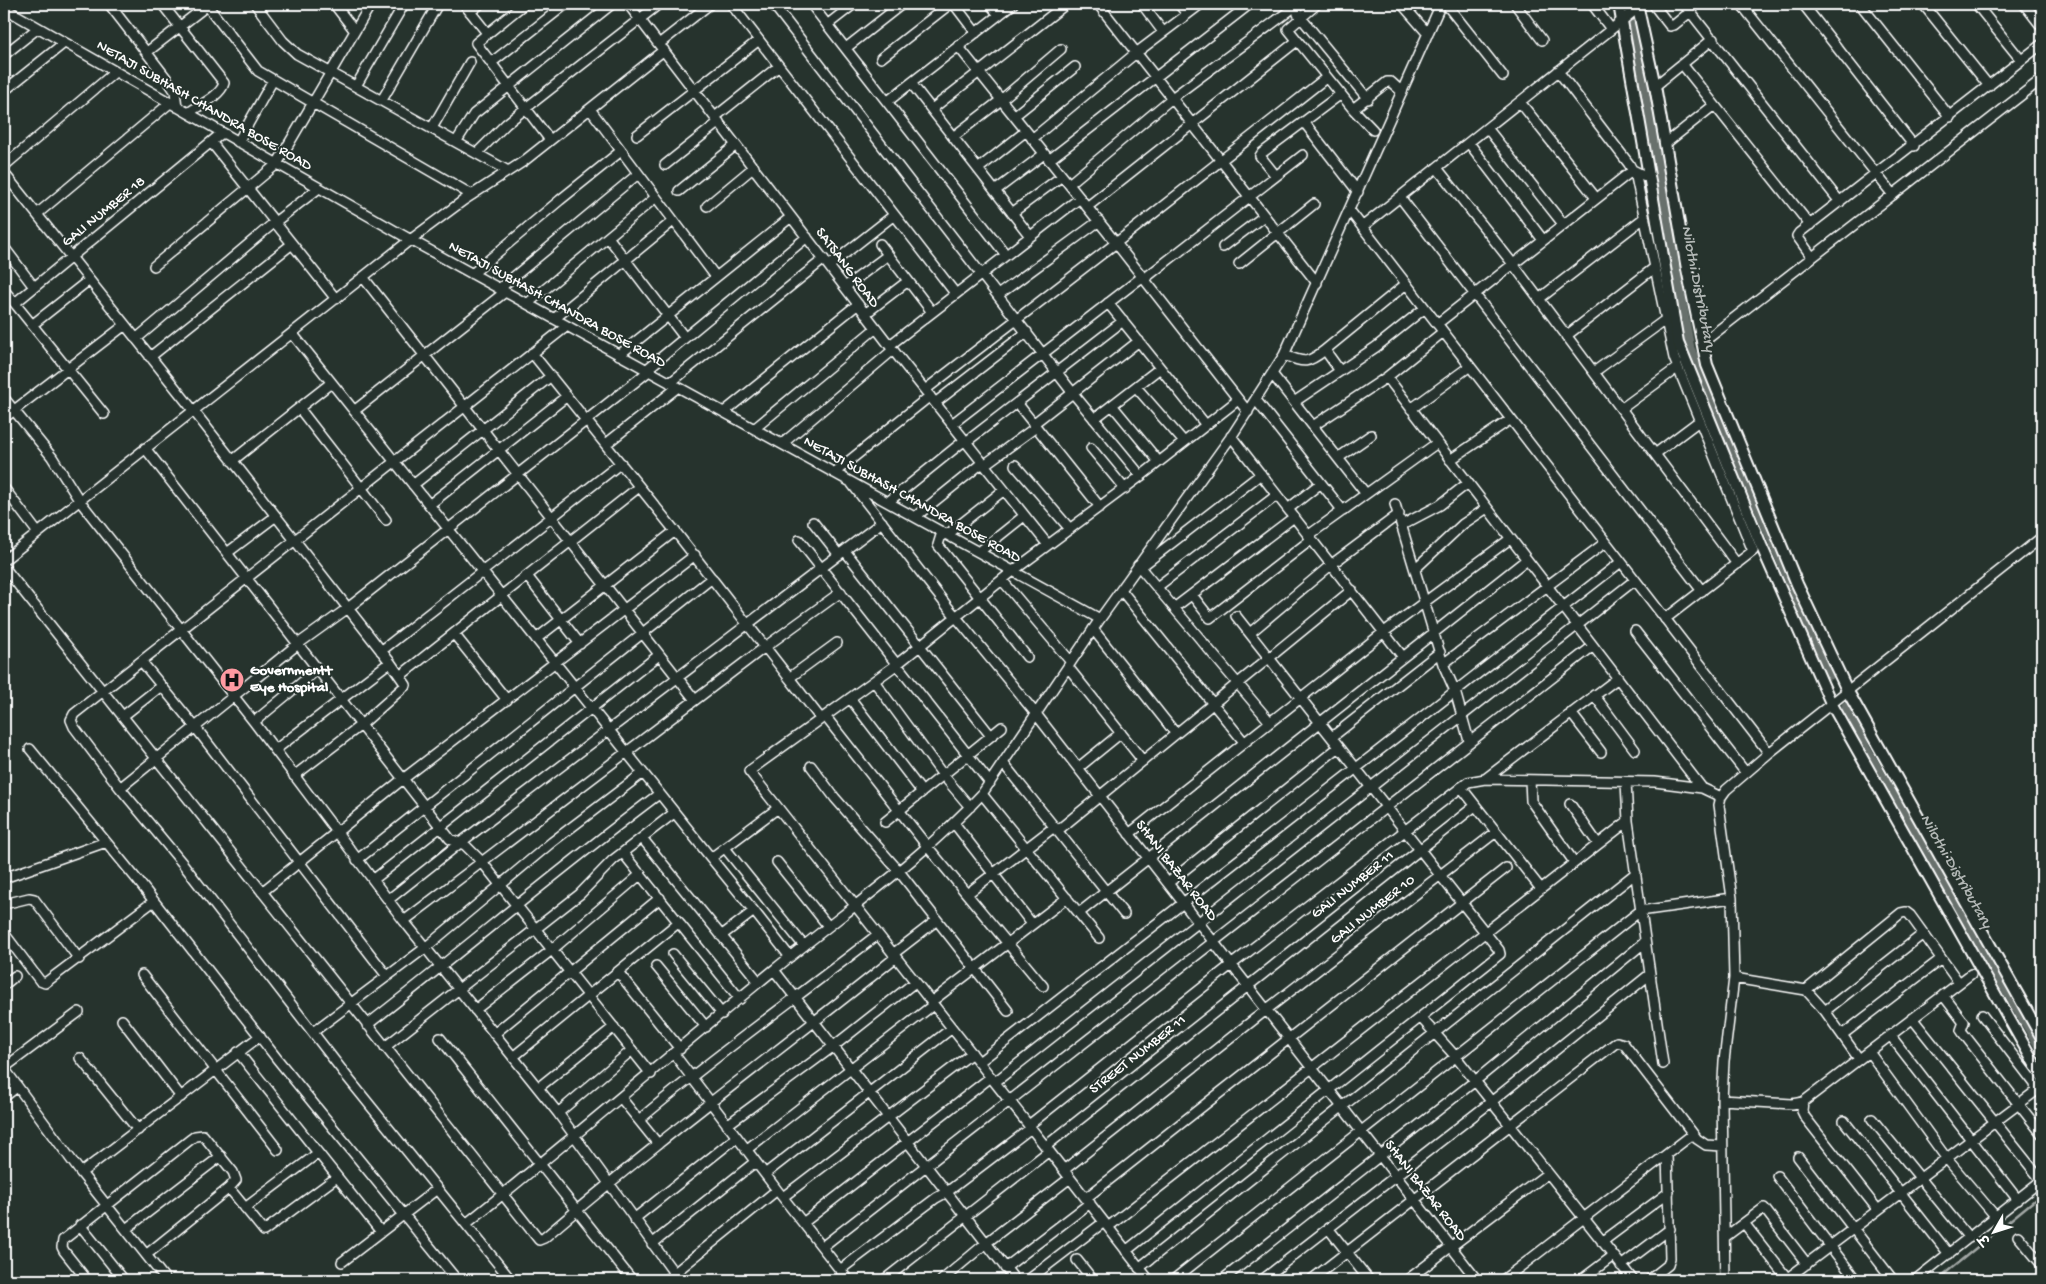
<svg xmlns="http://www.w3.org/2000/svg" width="2046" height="1284" font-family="'Gochi Hand','Playpen Sans Deva',sans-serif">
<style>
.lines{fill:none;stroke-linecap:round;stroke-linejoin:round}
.stream{stroke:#a4a9a7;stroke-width:2.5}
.canal{stroke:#67706c;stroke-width:9}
.minor-casing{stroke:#fff;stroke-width:12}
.tertiary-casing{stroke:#fff;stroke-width:14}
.minor{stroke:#26332d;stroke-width:9}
.tertiary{stroke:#26332d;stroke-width:10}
.labels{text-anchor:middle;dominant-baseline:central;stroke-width:4;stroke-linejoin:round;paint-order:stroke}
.street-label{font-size:15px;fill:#fff;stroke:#26332d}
.poi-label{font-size:15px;font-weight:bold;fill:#fff;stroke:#26332d;text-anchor:start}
.water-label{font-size:16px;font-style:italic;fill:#b3b8b6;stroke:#26332d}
</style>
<rect width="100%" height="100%" fill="#26332d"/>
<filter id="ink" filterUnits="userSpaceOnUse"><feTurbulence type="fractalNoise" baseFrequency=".02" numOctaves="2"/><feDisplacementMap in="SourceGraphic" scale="10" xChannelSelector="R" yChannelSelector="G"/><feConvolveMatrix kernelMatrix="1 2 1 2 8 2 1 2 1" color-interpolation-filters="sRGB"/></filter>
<g filter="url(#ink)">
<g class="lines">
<path class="stream" d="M1937,1280l105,-86"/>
<path class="canal" d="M1630,4l60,344 140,327
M1846,706l20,43 176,302"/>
<defs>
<path id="minor" d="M109,4l58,75 8,12 2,16
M162,4l62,79c-3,13 -26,23 -36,30
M206,4l52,67 214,124
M255,4l28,37 14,13 211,117
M464,4l23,29
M524,4l-48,39 74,97
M628,4l265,346 155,195
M731,4l224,289
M773,4l299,388 69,84
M811,4l195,251
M954,4l22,29
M990,4l9,11
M1013,4l-102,79 119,153
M1098,4l219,279
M1142,4l21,28
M1179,4l8,10
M1317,4l-29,25 65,80 34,-27h4l11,10
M1402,4l26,30
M1446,4l57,72
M1515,4l27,36
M1592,4l19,25
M1653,4l17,22 4,-1 16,-13
M1684,4l156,198
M1741,4l152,191
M1803,4l111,142
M1860,4l90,113
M1923,4l66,82
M1976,4l45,56
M2024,4l18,23
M4,8l414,236 682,375
M470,12l10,-8
M1298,14l70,85
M827,25l27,-21
M355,31l16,-27
M659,44l51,-40
M958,46l158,197 132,169
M846,48l56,-44
M147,52l62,-48
M4,55l34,-27
M881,58l69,-54
M491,63l75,-59
M1682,64l128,161
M1558,71l71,93 7,13 38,181 79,193 -88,68
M356,86l48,-82
M1655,86l58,-47
M4,91l60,-48
M382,100l56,-96
M887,102l24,-19
M1520,102l76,96
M590,109l126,168
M932,109l134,-105
M1353,109l20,21
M1014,116l61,-49
M715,117l64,-51
M1304,122l54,70
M432,128l38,-66
M1487,128l76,96
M637,135l122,-95
M953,137l48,-37 60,-51
M1032,139l104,-86 65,-49
M211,142l125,157
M238,142l35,-62
M456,142l18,-28 138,-110
M1469,143l74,97
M1665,144l49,-39
M477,153l29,-29 20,-16 133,-104
M1049,160l201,-156
M665,165l54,-43
M4,166l111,-94
M1437,168l76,96 224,300
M978,169l48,-38
M4,173l189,237 197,252 16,23 -45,40 -67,51
M1276,176l-16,-20 2,-3 79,-59
M1069,184l103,-86 121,-90
M679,191l57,-46
M995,191l49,-37
M1400,197l302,394
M707,206l47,-39
M1087,207l210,-166
M1350,211l419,542
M1012,213l50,-37
M37,214l133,-111
M1362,227l281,-223
M608,237l77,101
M880,244l52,68
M4,247l30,40
M1223,247l41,-31
M1812,257l-15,-21 2,-3 243,-189
M1239,264l75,-60
M154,266l123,-102 78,-133 -21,-27
M829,266l65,-51
M472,274l88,-74 61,-49
M363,277l332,423
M1144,279l159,-124
M845,287l43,-32
M499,289l139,-115
M4,290l100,124
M998,295l101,-74
M1539,299l105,-81
M15,303l207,-170
M1108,303l98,122
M527,304l128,-106
M865,314l43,-33
M554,319l119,-98
M1437,324l196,-154 16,8
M32,325l57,-45
M292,333l419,525 67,-50
M1566,336l88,-68
M136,339l139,-117 44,-34
M1702,343l340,-264
M890,345l190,-147
M532,353l143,178 146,188
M619,355l172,-138
M1284,355c21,8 23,9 41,-5
M150,357l142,-113
M646,370l161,-133
M1340,371l-15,-21 81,-66
M1594,372l71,-52
M1273,375l93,119
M1387,377l315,411 19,9
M670,383l154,-124
M1136,387l48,55
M925,390l191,-147 211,-166
M4,398l48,59 27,43 175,222 150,199 154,192 116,160
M1256,400l87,111
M1294,402l82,-55 49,-39
M935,403l92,-71
M1017,403l83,104
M1112,405l47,57
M299,408l32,-25
M1411,409l59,-43
M1621,409l56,-41
M354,411l151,-119
M724,412l134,-108
M4,418l121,-93
M1094,419l66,-51
M952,424l190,-147
M1033,424l106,-83
M1313,426l74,-49 56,-45
M754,429l122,-101
M1231,436l172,221
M966,442l157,-121
M606,444l72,-57
M782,444l111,-94
M145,448l305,391 15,6 17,17 169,212
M1091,448l34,41
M1655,454l44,-33
M1338,458l33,-23
M1450,460l61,-41
M232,461l67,-53 87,112
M984,465l52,-38
M1015,465l55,64
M834,473l96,-77
M852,484l95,122 89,108 441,566
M413,485l138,-109
M4,488l34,45
M888,502l77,-62
M1395,504l48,160 12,27 14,50
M429,505l138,-109
M1288,509l33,-26
M915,517l67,-54
M813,522l26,33
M1402,525l38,-20 28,-22
M942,532l-4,13 89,112
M947,535l57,-45
M1309,535l128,-92
M799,540l191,243
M845,551l146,185
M979,552l45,-36
M227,553l49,-37
M4,560l406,-320 54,-40 60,-39 140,-111
M1138,565l132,157
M1142,566l119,-92
M4,567l535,673 5,-2c114,-98 235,-187 352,-281
M1415,569l48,-45 24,-16
M527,576l53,68
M1002,580l69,82
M1157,587l120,-92
M1121,590l123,152
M1192,595l18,23 102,-79
M1174,608l120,-91
M1093,629l83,105
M1635,631l111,142
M1250,633l82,-69 67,-50
M454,634l53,66
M536,639l139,-108
M381,651l240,-188
M142,662l54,66 191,248
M1443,664l163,-122
M1068,667l75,94
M400,676l239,-189
M789,678l48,-35
M874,681l69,94 27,32
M1594,695l41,55
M850,698l72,94
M1571,713l30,39
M123,716l38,-30
M825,716l102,130 116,140
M254,722l64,-53
M1332,737l108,-85
M30,749l109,133 139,178 179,220
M275,750l115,-88
M1003,763l121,151
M811,766l24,32 63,72 110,141
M1078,768l43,-35
M1485,779l133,-101
M1530,780l1,21 43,61
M1626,782l2,39 35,243
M1461,787l80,102
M120,788l178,-144 50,-36 301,-237
M982,794l117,144
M1570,804l28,40
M885,822l117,-95
M954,823l78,101
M1057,831l295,-241
M1129,834l255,-202 126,-93
M642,838l117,144
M725,848l79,98
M623,853l117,146
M711,858l43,53 -33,25
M357,860l355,-282
M777,862l51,64
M4,878l102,-36
M373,880l286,-225
M1168,883l171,-136
M262,892l141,-113 292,-224
M967,894l87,-67
M388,900l72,-57 422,-321
M4,904l25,-6 5,1 45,60
M754,911l36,46
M1079,913l447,-353
M404,921l361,-274 76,-55
M4,933l36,48 5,2 109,-82
M673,954l49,60
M893,954l44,-34
M656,966l50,61
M774,970l241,310
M618,972l62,77
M142,975l136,175
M1734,978l72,12 95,-77 5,-1 4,3 49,68
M4,985l11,-9
M1806,990l19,21 34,48
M1943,995l19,25 2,2 -3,8 2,3 79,101
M931,1002l136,-104
M475,1010l78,-61 88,-75
M1825,1011l98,-77
M1421,1018l35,39 177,223
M1912,1018l130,163
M122,1020l59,77
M367,1025c98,-76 193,-157 292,-231
M313,1032l112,-84 127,-106 91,-69
M494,1034l166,-136
M1842,1035l99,-76
M1890,1035l128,165
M440,1038l192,242
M385,1047l195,-153 33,-34 61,-47
M238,1052l143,180
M1869,1052l78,107 49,58
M674,1054l103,136 71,90
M513,1057l166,-135
M80,1058l58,72
M979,1062l642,-500
M4,1068l77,105 85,107
M4,1068l75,-56
M995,1082l640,-502
M538,1088l76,-61
M4,1097l13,-10
M621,1098l37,46
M1722,1100l70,4 11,-2 168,-128
M1803,1102l-1,9 3,6 73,93
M558,1113l74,-63
M1872,1119l97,119
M639,1120c76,-65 159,-123 238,-185
M1844,1121l105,133
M727,1125l107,-79 81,-64
M1029,1125l202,-160 237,-183 17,-3 170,3 47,6
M1046,1146l429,-340
M746,1150l187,-145
M1798,1157l95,123
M1064,1170l202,-160 230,-178
M81,1173l179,-137
M765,1174l187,-146
M1777,1176l79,104
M229,1188l35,43 73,-54
M783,1197l189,-144
M1086,1198l420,-330
M245,1208l73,-55
M634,1219l103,-82
M803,1223l188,-146
M1744,1223l43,55
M466,1224c104,-83 205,-170 309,-255 68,-56 147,-110 207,-175l118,-175 133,-185 51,-79 157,-351
M80,1225l44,55
M1108,1227l520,-406
M1328,1228l41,52
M126,1229l95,-73
M2018,1236l24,29
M1725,1237l39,-29 43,56
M1602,1242l67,-50
M652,1244l103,-82
M822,1247l771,-601
M1126,1251l374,-297 -1,-4 -263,-334
M1077,1260l16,20
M342,1262l95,-73
M1621,1266l49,-37
M1005,1268l85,-65
M1139,1268l497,-395
M840,1270l96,-72 11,-6 84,-64
M87,1280l-23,-29 -2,-4 1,-7 128,-101 4,-3 8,-1 30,37 3,8 -7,8 -83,67
M511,1280l-163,-202 -165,-214 -63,-76 -46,-61 -3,-7 3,-6 493,-388
M666,1280l111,-90
M884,1280l165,-129
M942,1280l44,-37 84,-65
M1028,1280l76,-58
M1149,1280l-100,-129 -300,-380 147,-106 117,-94 128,-95 97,-76
M1173,1280l467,-369 92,-13
M1222,1280l253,-199 170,-139
M1262,1280l229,-178 158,-127
M1311,1280l306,-238 7,2 73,95 9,6 16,1
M1407,1280l141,-107
M1503,1280l190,-146
M1581,1280l32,-24
M1649,1280l19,-15 2,-7 -3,-104
M1725,1280l-3,-180 2,-39 10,-83 -2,-80 -13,-93 2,-8 5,-7 43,-37 273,-216
M1785,1280l251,-189 -1,-7 -53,-69
M1915,1280l127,-100"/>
<path id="tertiary" d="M1619,4l59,338 83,203 70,158 211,374
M1637,4l18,82 32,183 20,96 90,219 50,106 195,348"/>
</defs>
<use href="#minor" class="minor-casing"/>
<use href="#tertiary" class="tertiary-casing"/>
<use href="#minor" class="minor"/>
<use href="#tertiary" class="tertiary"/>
</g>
</g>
<defs>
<symbol id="hospital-disc" viewBox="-11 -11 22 22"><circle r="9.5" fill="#ff9aa2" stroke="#26332d"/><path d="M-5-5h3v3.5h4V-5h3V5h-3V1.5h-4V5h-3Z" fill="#111"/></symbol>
</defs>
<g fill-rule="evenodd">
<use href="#hospital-disc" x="218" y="666" width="28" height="28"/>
</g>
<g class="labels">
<g class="street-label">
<text transform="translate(204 106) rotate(30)">NETAJI SUBHASH CHANDRA BOSE ROAD</text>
<text transform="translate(104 212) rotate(-39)">GALI NUMBER 18</text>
<text transform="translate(847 268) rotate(53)">SATSANG ROAD</text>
<text transform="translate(557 305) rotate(29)">NETAJI SUBHASH CHANDRA BOSE ROAD</text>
<text transform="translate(912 500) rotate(29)">NETAJI SUBHASH CHANDRA BOSE ROAD</text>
<text transform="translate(1176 871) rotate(52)">SHANI BAZAR ROAD</text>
<text transform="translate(1353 885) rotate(-38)">GALI NUMBER 11</text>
<text transform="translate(1373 910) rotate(-38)">GALI NUMBER 10</text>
<text transform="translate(1138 1055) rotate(-38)">STREET NUMBER 11</text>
<text transform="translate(1425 1191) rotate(52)">SHANI BAZAR ROAD</text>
</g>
<g class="poi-label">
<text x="250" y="671">Governmentt<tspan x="250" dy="17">Eye Hospital</tspan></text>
</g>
<g class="water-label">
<text transform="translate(1697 289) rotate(79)">Nilothi Distributary</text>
<text transform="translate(1955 872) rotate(60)">Nilothi Distributary</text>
</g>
</g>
<rect width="2046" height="1284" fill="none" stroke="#26332d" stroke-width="20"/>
<rect x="10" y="10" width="2026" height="1264" fill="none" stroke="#fff" stroke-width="2" filter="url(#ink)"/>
<g transform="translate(1994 1232) rotate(231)" stroke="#26332d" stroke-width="4" paint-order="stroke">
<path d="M0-4L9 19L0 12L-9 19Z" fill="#ffffff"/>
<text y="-8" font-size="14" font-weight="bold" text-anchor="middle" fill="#ffffff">उ</text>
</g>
</svg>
